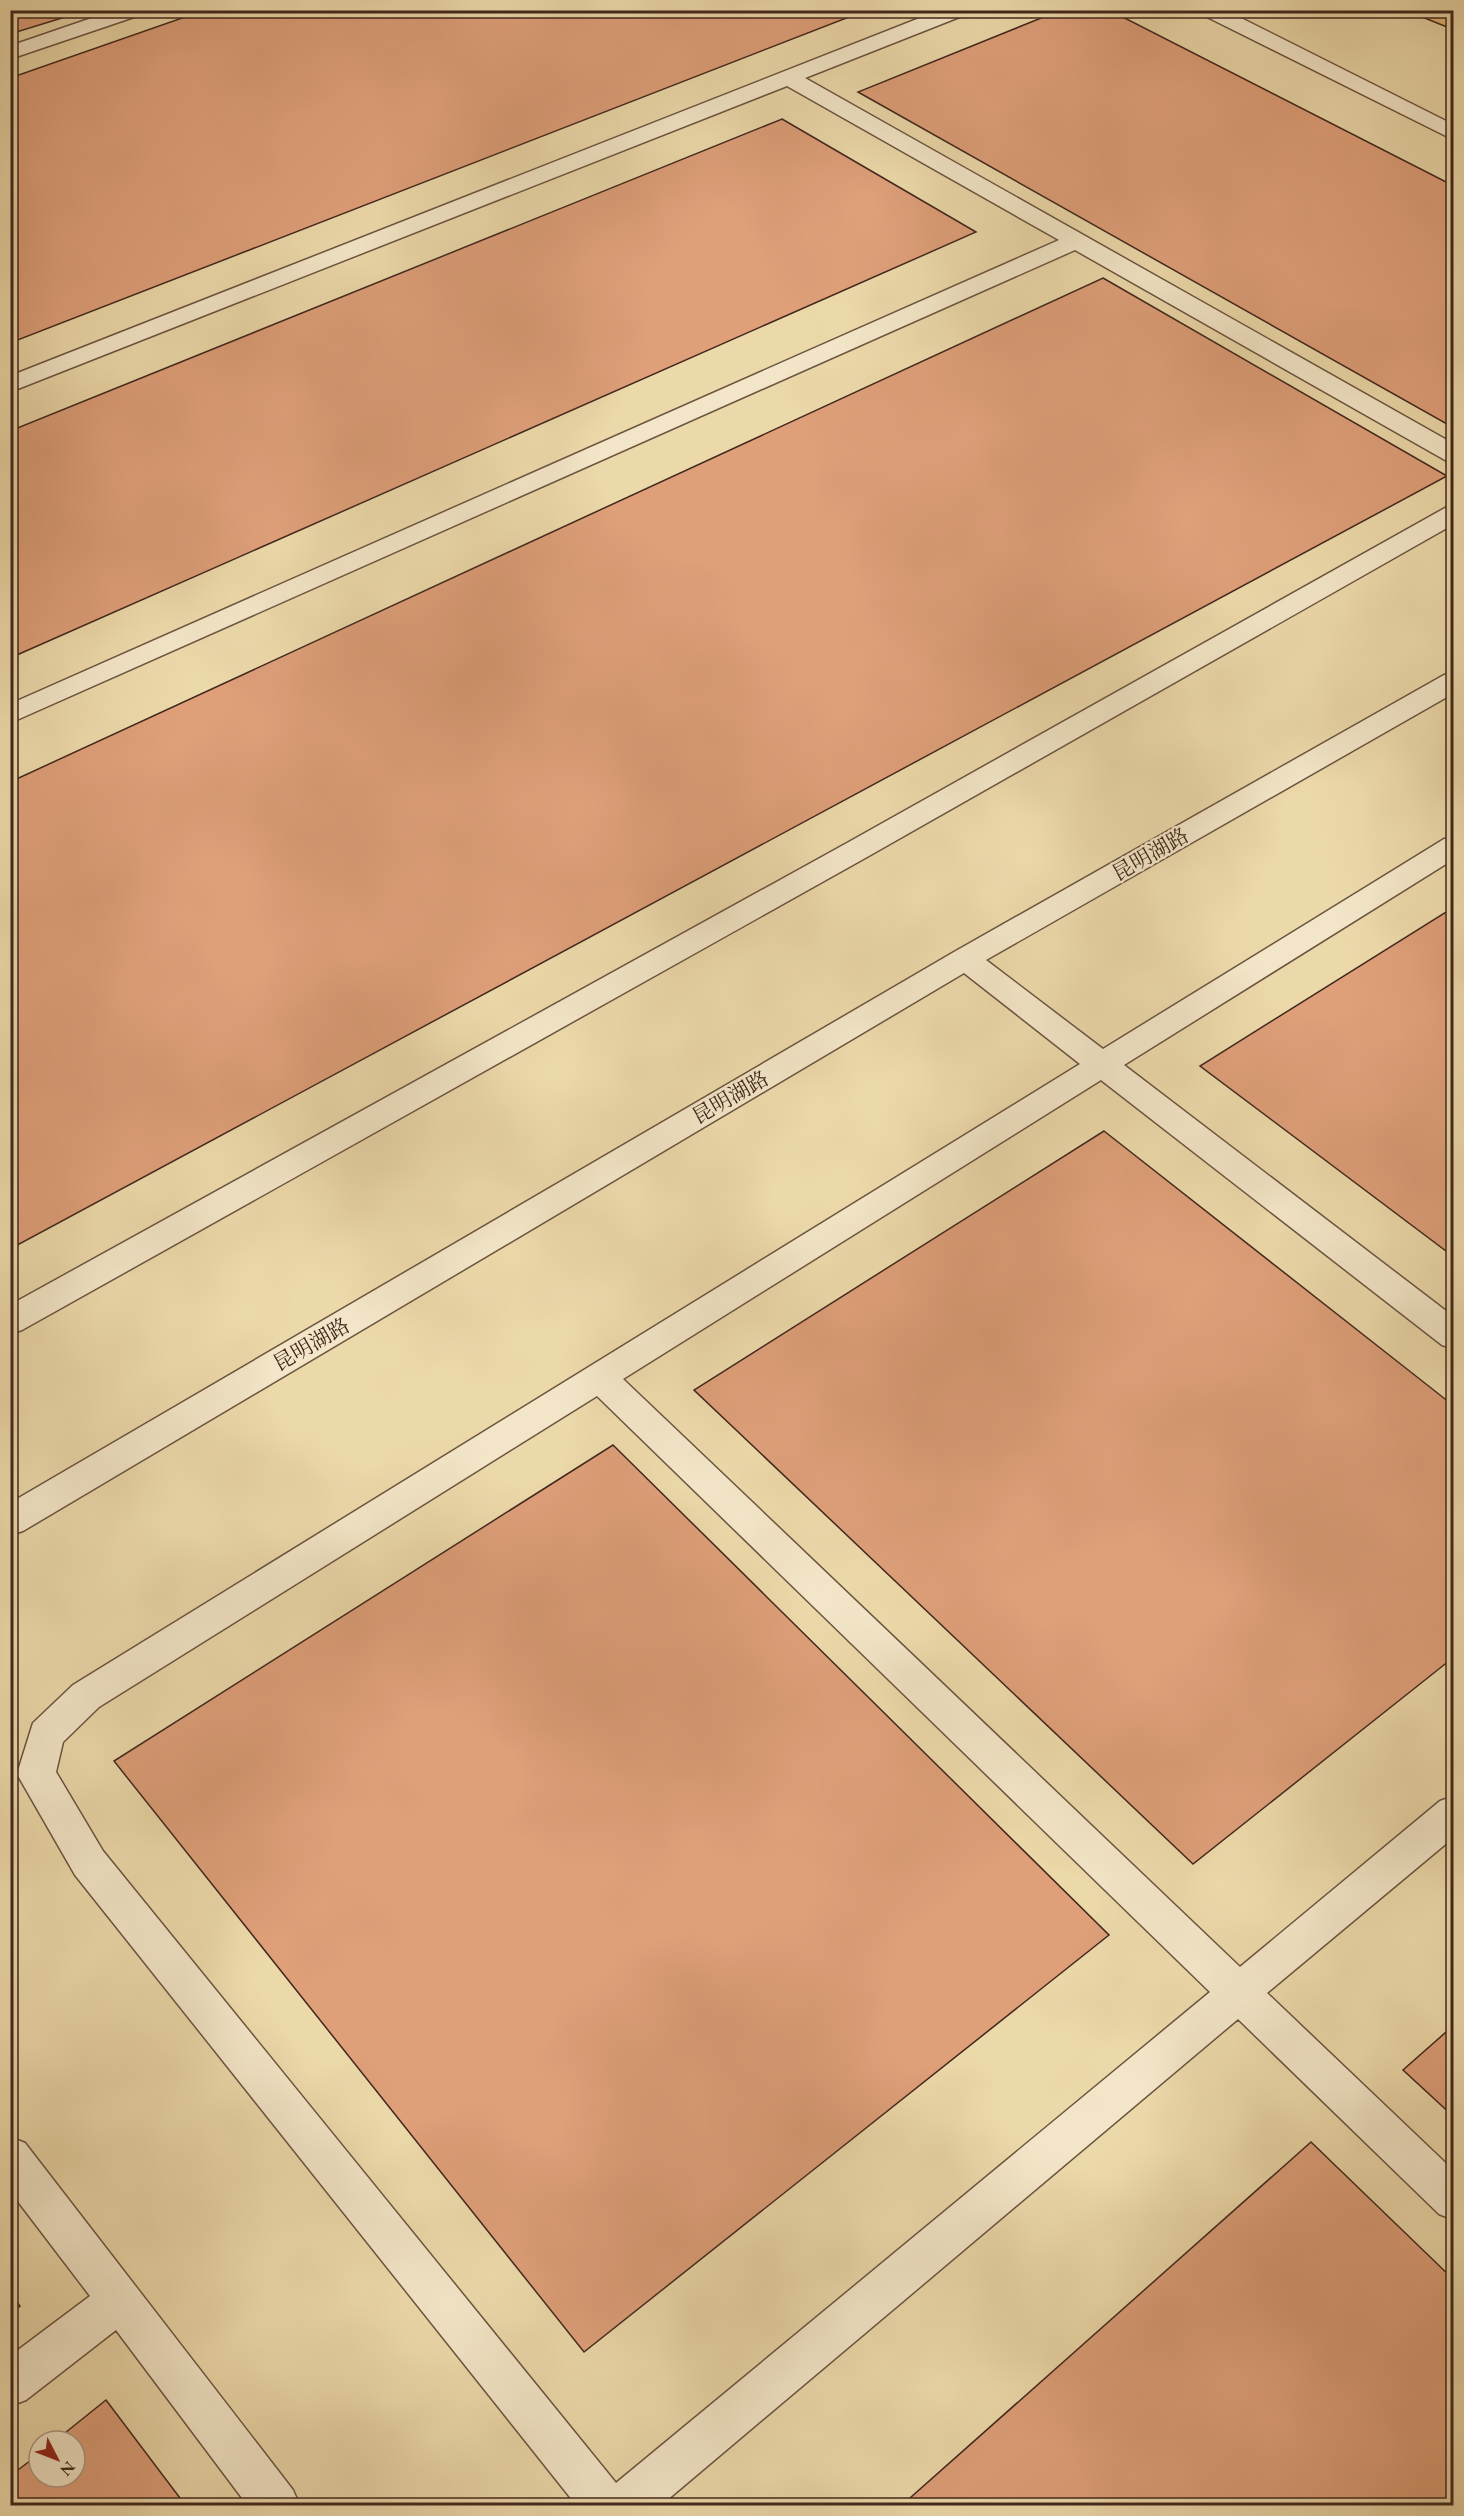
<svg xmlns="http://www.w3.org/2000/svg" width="1464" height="2516" font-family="'EB Garamond','Noto Serif SC',serif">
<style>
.building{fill:#de9f79;stroke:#41271d;stroke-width:1.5}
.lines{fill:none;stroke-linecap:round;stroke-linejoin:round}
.minor-casing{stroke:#6c5440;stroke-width:3}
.major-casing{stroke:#41271d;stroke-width:3}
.minor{fill:#f3e6c8;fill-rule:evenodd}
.major{fill:#e6bc75;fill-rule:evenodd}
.labels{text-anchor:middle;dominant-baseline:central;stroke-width:4.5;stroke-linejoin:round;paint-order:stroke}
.street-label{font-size:21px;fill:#41271d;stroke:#f3e6c8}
</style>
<rect width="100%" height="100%" fill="#ecd9aa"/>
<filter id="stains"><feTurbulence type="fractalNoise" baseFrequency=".00333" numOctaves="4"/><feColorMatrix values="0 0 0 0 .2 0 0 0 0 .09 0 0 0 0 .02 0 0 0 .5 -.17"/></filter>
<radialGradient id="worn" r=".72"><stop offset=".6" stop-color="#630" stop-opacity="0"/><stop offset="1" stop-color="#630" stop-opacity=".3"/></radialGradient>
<path class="building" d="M29,10h59l-78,24v-18z
M205,10h662l-857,333v-265z
M1061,10h48l345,176v242l-596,-336z
M782,119l194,113 -966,426v-227z
M1103,278l344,198 -1437,773v-467z
M1454,907v350l-254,-191z
M1104,1131l350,275v251l-261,207 -499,-474z
M613,1445l496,490 -525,417 -470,-591z
M1454,2025v92l-51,-47z
M1311,2142l143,138v226h-553z
M10,2293l10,13 -10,8z
M106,2400l80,106h-176v-30l29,-22v23h36v-36h-20z"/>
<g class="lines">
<defs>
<path id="minor" d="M115,10h31l-3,4 -133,45v-13z
M940,10h30l-3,4 -162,64 649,366v18l-9,-2 -370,-210 -1065,473v-19l1049,-464 -272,-154 -777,306v-16z
M1198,10h27l229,115v15l-253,-126z
M1454,505v19l-587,333 -845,473 -12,4v-29l837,-462 598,-335z
M1454,673v20l-468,267 117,89 341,-210 10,-2v22l-330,206 330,252v32l-12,-4 -341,-265 -478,299 617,588 200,-166 14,-5v41l-187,156 187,178v49l-15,-6 -201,-195 -578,487h-83l-502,-631 -58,-101 16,-51 40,-38 1007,-621 -116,-91 -941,558 -13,4v-32l944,-551 490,-277zM597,1396l613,596 -594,491 -513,-632 -47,-79 7,-30 36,-35z
M10,2137l15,6 268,347 7,16h-52l-132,-176 -90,70 -16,6v-50l80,-60 -80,-105z"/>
<path id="major" d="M1414,10h28l12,5v14l-37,-15z"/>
</defs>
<use href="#minor" class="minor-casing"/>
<use href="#major" class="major-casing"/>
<use href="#minor" class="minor"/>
<use href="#major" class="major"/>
</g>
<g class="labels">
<g class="street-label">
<text transform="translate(1150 854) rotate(-30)">昆明湖路</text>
<text transform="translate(730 1097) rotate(-30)">昆明湖路</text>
<text transform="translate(311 1344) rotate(-30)">昆明湖路</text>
</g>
</g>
<rect width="1464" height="2516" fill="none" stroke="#ecd9aa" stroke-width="36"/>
<rect x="12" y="12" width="1440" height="2492" fill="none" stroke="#41271d" stroke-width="3"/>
<rect x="18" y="18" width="1428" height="2480" fill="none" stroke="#41271d" stroke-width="1.5"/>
<g transform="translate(57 2459) rotate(132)"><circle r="28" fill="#f3e6c8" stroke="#ac9a84" stroke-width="1.5"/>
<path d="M0-4.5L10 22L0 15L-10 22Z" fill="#8f2418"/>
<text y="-9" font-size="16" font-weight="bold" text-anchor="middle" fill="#41271d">N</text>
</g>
<rect width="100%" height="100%" filter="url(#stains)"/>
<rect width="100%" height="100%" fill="url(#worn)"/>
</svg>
